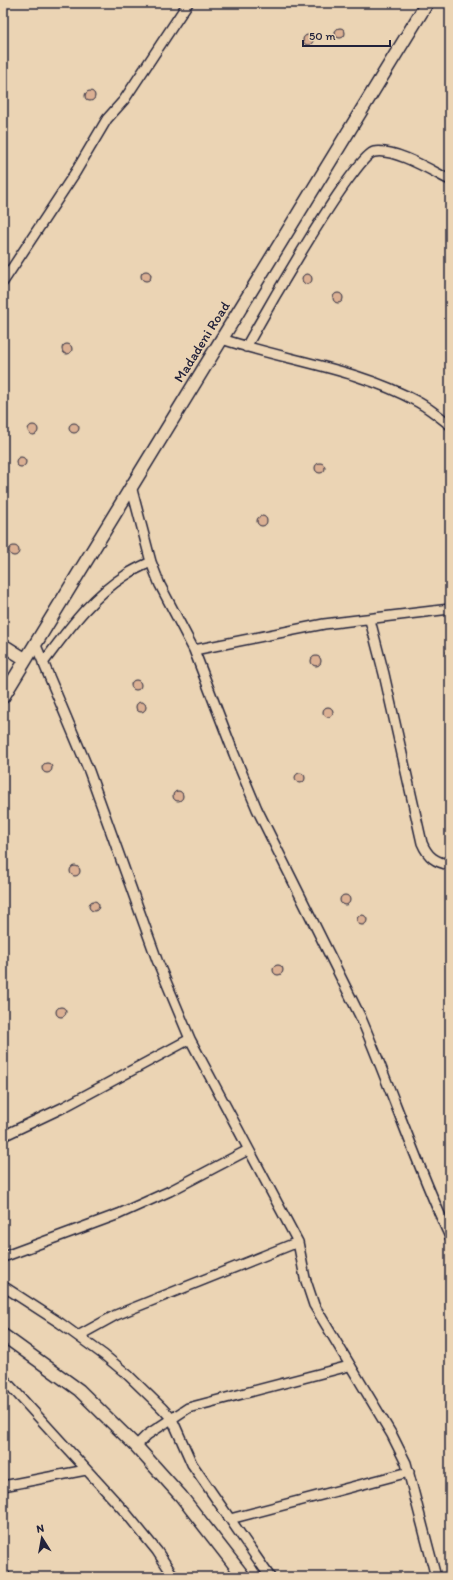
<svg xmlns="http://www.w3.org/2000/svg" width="453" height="1580" font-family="Itim,sans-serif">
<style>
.building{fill:#dbb093;stroke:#22223b}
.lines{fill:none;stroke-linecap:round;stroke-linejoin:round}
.minor-casing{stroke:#22223b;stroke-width:12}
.tertiary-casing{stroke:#22223b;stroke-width:15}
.minor{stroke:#ebd4b4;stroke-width:9}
.tertiary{stroke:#ebd4b4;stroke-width:12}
.labels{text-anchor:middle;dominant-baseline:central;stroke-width:3;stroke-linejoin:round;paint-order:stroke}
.street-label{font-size:14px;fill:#22223b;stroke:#ebd4b4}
</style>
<rect width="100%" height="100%" fill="#ebd4b4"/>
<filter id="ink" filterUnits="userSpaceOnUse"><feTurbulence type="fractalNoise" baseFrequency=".025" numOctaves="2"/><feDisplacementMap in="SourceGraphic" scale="8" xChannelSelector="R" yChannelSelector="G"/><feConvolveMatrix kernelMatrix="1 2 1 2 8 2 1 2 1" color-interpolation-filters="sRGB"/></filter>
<g filter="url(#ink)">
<path class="building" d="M335 33a5 5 0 1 1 10 0a5 5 0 1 1-10 0Z
M303 40a5 5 0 1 1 10 0a5 5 0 1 1-10 0Z
M85 96a5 5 0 1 1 10 0a5 5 0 1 1-10 0Z
M141 276a5 5 0 1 1 10 0a5 5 0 1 1-10 0Z
M302 279a5 5 0 1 1 10 0a5 5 0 1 1-10 0Z
M333 298a5 5 0 1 1 10 0a5 5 0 1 1-10 0Z
M62 349a5 5 0 1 1 10 0a5 5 0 1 1-10 0Z
M69 428a5 5 0 1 1 10 0a5 5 0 1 1-10 0Z
M28 430a5 5 0 1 1 10 0a5 5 0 1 1-10 0Z
M16 462a5 5 0 1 1 10 0a5 5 0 1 1-10 0Z
M315 468a5 5 0 1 1 10 0a5 5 0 1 1-10 0Z
M257 521a5 5 0 1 1 10 0a5 5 0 1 1-10 0Z
M9 551a5 5 0 1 1 10 0a5 5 0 1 1-10 0Z
M450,648v10l-4,-6z
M311 661a5 5 0 1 1 10 0a5 5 0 1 1-10 0Z
M131 685a5 5 0 1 1 10 0a5 5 0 1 1-10 0Z
M136 707a5 5 0 1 1 10 0a5 5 0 1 1-10 0Z
M323 712a5 5 0 1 1 10 0a5 5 0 1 1-10 0Z
M42 768a5 5 0 1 1 10 0a5 5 0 1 1-10 0Z
M295 778a5 5 0 1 1 10 0a5 5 0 1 1-10 0Z
M173 796a5 5 0 1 1 10 0a5 5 0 1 1-10 0Z
M3,814l4,4 -4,5z
M70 871a5 5 0 1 1 10 0a5 5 0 1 1-10 0Z
M340 900a5 5 0 1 1 10 0a5 5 0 1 1-10 0Z
M89 906a5 5 0 1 1 10 0a5 5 0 1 1-10 0Z
M357 920a5 5 0 1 1 10 0a5 5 0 1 1-10 0Z
M273 970a5 5 0 1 1 10 0a5 5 0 1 1-10 0Z
M56 1012a5 5 0 1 1 10 0a5 5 0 1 1-10 0Z"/>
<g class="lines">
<defs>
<path id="minor" d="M3,282l72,-109 32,-54 17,-19 64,-97
M222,339c65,22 135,29 196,63 11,6 22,15 32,23
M246,347c15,-27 108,-191 128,-195 21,-4 58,19 76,28
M131,486l20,76 9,23 34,65 40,104 23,55 104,209c31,73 56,148 89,219
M370,620l14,54 38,169c6,14 13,19 28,22
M35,643l54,128 68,189 33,79 108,203 7,36 9,27 78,130 14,28 30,114
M194,650l130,-26 126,-15
M43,663c25,-33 48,-66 83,-88 7,-5 16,-9 25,-13
M3,1136l59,-28 128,-69
M3,1257l116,-43 51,-23 78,-41
M3,1286l57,37 44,32 24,20 34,33 10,11 20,45 78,113
M78,1336l38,-21 182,-73
M3,1378l123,135 31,38 17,26
M136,1446l11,-11 41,-27 161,-42
M3,1486l83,-16
M230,1519l179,-47
M3,1574l3,3"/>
<path id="tertiary" d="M3,645l22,14
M3,697l424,-694
M3,1335l76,55 57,56 45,50 63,81"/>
</defs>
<use href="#minor" class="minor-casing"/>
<use href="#tertiary" class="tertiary-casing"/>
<use href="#minor" class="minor"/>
<use href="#tertiary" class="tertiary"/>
</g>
</g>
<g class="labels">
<g class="street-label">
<text transform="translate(202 342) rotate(-58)">Madadeni Road</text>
</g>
</g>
<rect width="453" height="1580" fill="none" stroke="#ebd4b4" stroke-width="16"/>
<rect x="8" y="8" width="437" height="1564" fill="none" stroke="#22223b" stroke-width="1.5" filter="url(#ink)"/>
<g transform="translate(42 1538) rotate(349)" stroke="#ebd4b4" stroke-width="3" paint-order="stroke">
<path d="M0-3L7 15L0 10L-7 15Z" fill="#22223b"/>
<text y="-6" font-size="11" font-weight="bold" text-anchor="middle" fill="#22223b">N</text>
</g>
<path d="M303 40v6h87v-6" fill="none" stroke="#22223b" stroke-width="2"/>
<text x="309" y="40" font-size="12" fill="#22223b" stroke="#ebd4b4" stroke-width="3" paint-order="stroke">50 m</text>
</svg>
